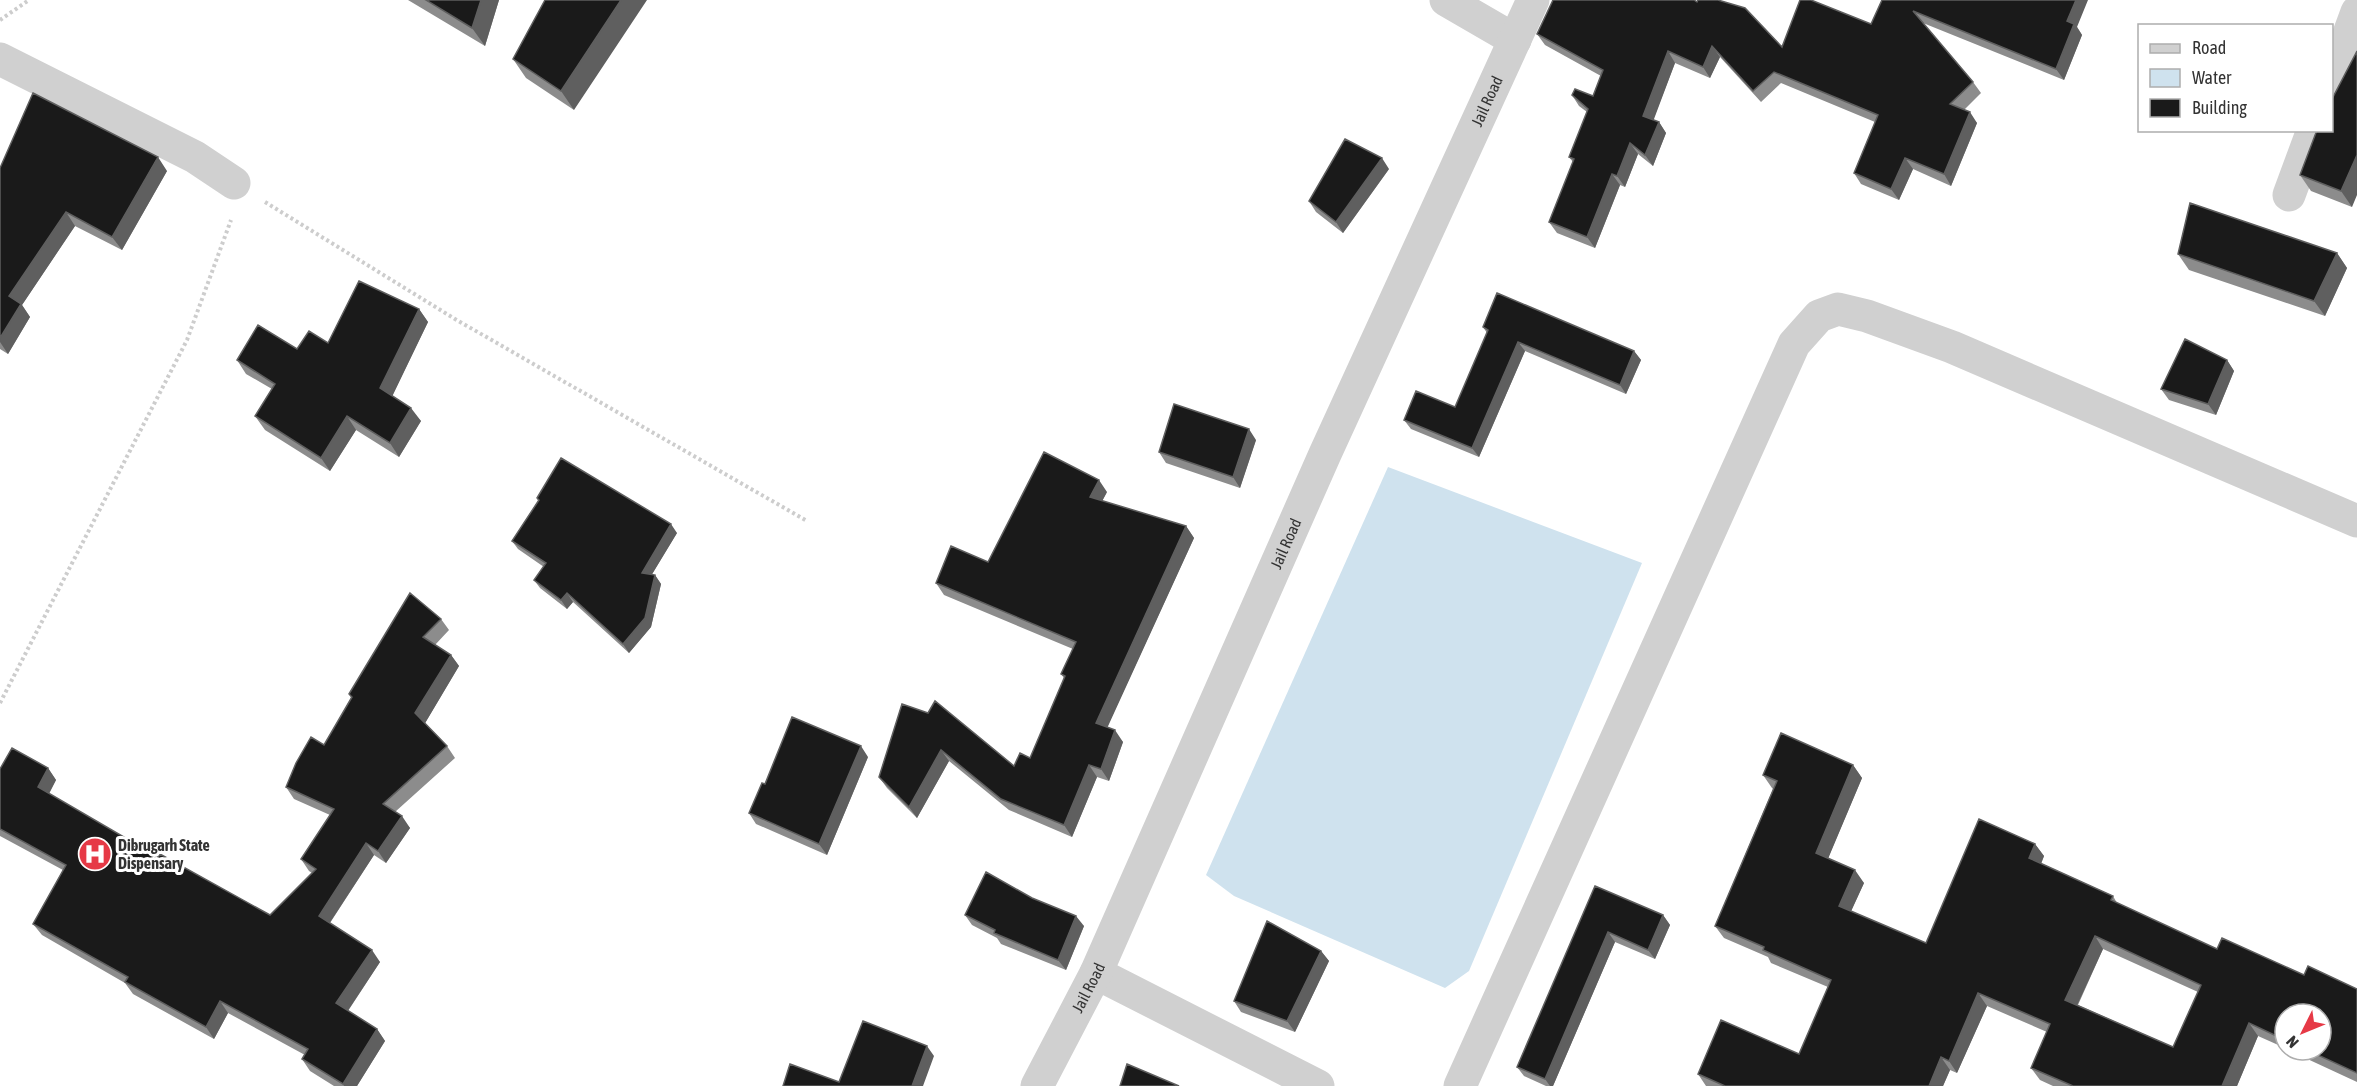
<svg xmlns="http://www.w3.org/2000/svg" width="2357" height="1086" font-family="'Asap Condensed',sans-serif">
<style>
.water{fill:#cfe2ee}
.lines{fill:none;stroke-linecap:round;stroke-linejoin:round}
.path{stroke:#cdcdcd;stroke-width:4;stroke-dasharray:3 3;stroke-linecap:butt}
.minor{stroke:#d0d0d0;stroke-width:33}
.tertiary{stroke:#d0d0d0;stroke-width:33}
.wall{fill:#8c8c8c;fill-rule:evenodd}
.shaded-wall{fill:#5f5f5f}
.building{fill:#1a1a1a;stroke:#5f5f5f;stroke-width:1.5;fill-rule:evenodd}
.labels{text-anchor:middle;dominant-baseline:central;stroke-width:6;stroke-linejoin:round;paint-order:stroke}
.street-label{font-size:16px;fill:#333;stroke:#fff}
.poi-label{font-size:16px;font-weight:bold;fill:#333;stroke:#fff;text-anchor:start}
</style>
<rect width="100%" height="100%" fill="#fff"/>
<path class="water" d="M1388,467l254,96 -173,408 -24,17 -211,-92 -28,-21z"/>
<g class="lines">
<path class="path" d="M0,20l29,-20
M265,202l190,117 352,202
M0,703l187,-363 44,-120"/>
<path class="minor" d="M1446,0l69,40
M0,59l195,98 39,26
M2332,80l25,-68
M2289,195l24,-65
M1096,973l222,113
M1460,1086l334,-742 25,-28 19,-7 29,7 85,31 405,174"/>
<path class="tertiary" id="s1" d="M1037,1086l59,-113 229,-519 208,-454"/>
</g>
<path class="wall" d="M408,0h91l-14,46z
M545,0l29,110 -48,-32 -13,-19z
M1882,0l195,27 5,8 -18,45 -141,-57 50,59 8,11 -17,17 13,13 -26,63 -38,-17 -14,31 -38,-16 -7,-11 21,-51 -94,-39 -20,19 -41,-45 -10,21 -35,-15 -22,57 6,2 7,11 -13,33 -15,-12 -13,33 -5,-2 -25,63 -38,-15 -8,-11 24,-60 -4,-5 18,-45 -8,-6 -7,-11 21,1 8,-20 -56,-31 -8,-11 245,13 89,-23z
M2357,51l-5,156 -41,-16 -11,-16z
M0,168l167,3 -45,79 -47,-24 -53,79 8,12 -22,37 -8,-5z
M1389,169l-46,64 -27,-21 -7,-11z
M2337,253l10,15 -22,48 -136,-46 -11,-16z
M419,309l9,13 -36,74 29,25 -22,36 -43,-27 -26,41 -65,-41 -10,-14 17,-27 -26,-15 -9,-14 60,-11 31,-6z
M1483,327l151,24 7,9 -15,34 -101,-43 -46,106 -68,-28 -7,-9 51,-13 32,-74z
M2227,360l7,11 -18,44 -47,-15 -8,-11z
M1256,440l-16,48 -74,-25 -7,-11z
M1107,492l-5,9 84,25 8,12 -87,189 16,15 -14,39 -12,-4 -25,60 -63,-27 -60,-49 -32,57 -30,-30 -8,-11 23,-73 112,62 16,-8 34,-80 -3,-4 12,-25 -129,-54 -8,-12 52,-21z
M537,498l140,35 -25,41 3,1 6,9 -10,43 -22,26 -56,-51 -6,7 -27,-21 -6,-8 10,-13 -26,-18 -6,-8 26,-40z
M441,619l8,11 -14,15 16,10 8,11 -34,57 22,23 8,12 -60,54 15,16 -24,35 -12,-8 -44,68 50,39 -32,49 29,18 8,12 -28,45h-23l-24,-15 -8,-12 3,-4 -77,-42 -14,26 -81,-45 -8,-11 -83,-48 -9,-11 30,-54 -63,-34v-67l48,-1 8,12 -7,14 109,63 112,58 42,-42 -3,-2 -8,-12 29,-44 -36,-16 -8,-12 38,-42 27,-47 -2,-4z
M868,757l-41,98 -71,-31 -7,-11 16,-29z
M1853,765l9,13 -34,80 36,25 -13,28 75,32 109,-99 9,12 -3,8 72,32 4,7 100,46 87,26 53,14v93l-69,-32h33l-36,-36v34l-27,-12 -21,50h-184l-13,-6 -9,-12 16,-36 -60,-26 -30,67 -7,-3 -7,16h-237l-8,-12 101,-20 29,-67 -57,-24 -3,-6 -44,-19 -9,-12 58,-137 -1,-1 -9,-13zM2103,949l95,43 -25,55 -95,-42z
M1595,886l68,29 7,10 -15,34 -40,-17 -62,144h-7l-22,-10 -7,-9z
M1032,898l52,28 -18,44 -65,-26 -4,-6 -25,-13 -7,-10z
M1321,951l8,10 -34,71 -54,-20 -7,-11z"/>
<path class="shaded-wall" d="M481,0h18l-14,46 -13,-18z
M621,0h26l-73,110 -13,-19z
M2076,0h12l-11,27 5,8 -18,45 -8,-11 11,-48z
M1712,46l8,11 -10,21 -7,-11z
M1668,51l7,12 -24,64 -8,-11z
M1970,112l7,11 -26,63 -7,-12z
M1659,122l7,11 -13,33 -8,-11z
M1630,143l8,11 -13,33 -8,-11z
M2357,155v40l-5,12 -11,-16z
M158,157l9,14 -45,79 -10,-13z
M1382,158l7,11 -46,64 -7,-11z
M1905,158l8,11 -14,31 -8,-11z
M1612,174l8,11 -25,63 -8,-11z
M66,212l9,14 -53,79 8,12 -22,37 -8,-12v-4l9,-42z
M2337,253l10,15 -22,48 -11,-15z
M419,309l9,13 -38,79 -10,-13z
M1518,342l7,9 -46,106 -7,-9z
M1634,351l7,9 -15,34 -6,-9z
M2227,360l7,11 -18,44 -8,-11z
M411,408l10,13 -22,36 -9,-14z
M347,416l9,14 -26,41 -9,-13z
M1249,429l7,11 -16,48 -7,-11z
M1099,480l8,12 -9,17 -8,-12z
M671,524l6,9 -29,48 -6,-8z
M1186,526l8,12 -90,197 -8,-12z
M655,575l6,9 -10,43 -22,26 -6,-9z
M567,593l6,9 -6,7 -6,-9z
M451,655l8,11 -35,59 -9,-12z
M1115,730l8,12 -14,39 -8,-12z
M861,746l7,11 -41,98 -8,-11z
M941,750l8,11 -32,57 -8,-11z
M1089,765l8,12 -25,60 -8,-12z
M1853,765l9,13 -37,88 -9,-13z
M48,768l8,12 -10,19 -8,-12z
M402,816l8,12 -24,35 -8,-12z
M366,843l8,12 -47,72 -8,-11z
M2035,844l9,12 -6,15 -9,-13z
M1855,870l9,13 -16,35 -9,-12z
M1663,915l7,10 -15,34 -7,-9z
M1076,916l8,10 -18,44 -8,-10z
M1608,932l7,10 -62,144h-3l-5,-7z
M2095,936l8,13 -29,63 -9,-12z
M372,950l8,12 -35,53 -9,-12z
M1321,951l8,10 -34,71 -8,-11z
M1978,993l9,13 -30,67 -8,-12z
M220,1001l8,12 -14,26 -8,-12z
M2249,1023l9,13 -21,50h-15z
M377,1029l8,12 -28,45h-13l-1,-2z
M927,1046l7,10 -11,30h-11z
M1941,1057l9,13 -7,16h-14z"/>
<path class="building" d="M426,0h55l-9,28z
M545,0h76l-60,91 -48,-32z
M1553,0h141l3,2 1,-2h20l27,8 37,39 18,-47h11l60,24 11,-24h194l-9,21 7,3 -18,45 -143,-58 60,71 -23,22 20,8 -26,62 -39,-16 -14,31 -37,-16 24,-58 -104,-43 -21,19 -41,-45 -9,21 -35,-16 -25,65 16,6 -14,33 -15,-12 -13,33 -5,-2 -25,63 -38,-15 25,-63 -5,-2 19,-48 -16,-14 3,-6 18,7 10,-26 -66,-36z
M2357,51v104l-16,36 -41,-16 17,-45h14v-29z
M33,93l125,64 -46,80 -46,-25 -57,84 12,8 -21,34v-170z
M1345,139l37,19 -46,64 -27,-21z
M2190,203l147,50 -23,48 -136,-47z
M359,281l60,28 -39,79 31,20 -21,35 -43,-27 -26,42 -66,-42 20,-32 -38,-24 21,-35 39,24 12,-18 19,12z
M1497,293l137,58 -14,34 -102,-43 -46,106 -68,-28 12,-29 39,16 33,-77 -5,-3z
M2185,339l42,21 -19,44 -47,-15z
M1174,404l75,25 -16,48 -74,-25z
M1044,452l55,28 -9,17 96,29 -90,197 19,7 -14,39 -12,-4 -25,60 -63,-26 -60,-49 -32,57 -30,-30 23,-73 26,9 7,-12 79,65 6,-13 10,5 35,-82 -4,-2 15,-32 -140,-59 15,-37 37,16z
M561,458l110,66 -29,49 13,2 -10,43 -22,26 -56,-51 -6,7 -27,-20 12,-17 -34,-22 27,-41 -2,-2z
M410,593l31,26 -18,18 28,18 -36,58 32,33 -64,58 19,12 -24,35 -12,-8 -47,73 53,34 -36,53 41,26 -34,55 -41,-25 6,-10 -88,-48 -14,26 -81,-45 3,-5 -95,-53 33,-59 -66,-36v-60l12,-21 36,20 -10,19 120,70 2,-3 110,61 46,-46 -15,-10 33,-50 -48,-22 10,-24 15,-26 13,8 28,-48 -3,-3z
M792,717l69,29 -42,98 -70,-31 13,-30 3,1z
M1781,733l72,32 -37,88 39,17 -16,36 87,37 53,-124 56,25 -6,14 84,38 -2,4 106,49 5,-11 82,37 4,-9 49,23v84l-50,-23h14v-36h-36v26l-36,-17 -27,63h-149l-42,-18 19,-44 -72,-31 -29,68 -8,-4 -12,29h-204l-27,-12 23,-54 78,34 32,-74 -68,-30 1,-3 -49,-21 62,-145 -14,-6zM2095,936l106,49 -28,62 -108,-47z
M986,872l46,26 44,18 -18,44 -64,-27 1,-3 -30,-15z
M1595,886l68,29 -15,35 -40,-18 -63,147 -28,-12z
M1267,921l54,30 -34,70 -53,-20z
M863,1021l64,25 -15,40h-129l7,-22 49,18z
M1127,1064l52,22h-59z"/>
<defs>
<symbol id="hospital-disc" viewBox="-11 -11 22 22"><circle r="9.5" fill="#e63946" stroke="#fff"/><path d="M-5-5h3v3.5h4V-5h3V5h-3V1.5h-4V5h-3Z" fill="#fff"/></symbol>
</defs>
<g fill-rule="evenodd">
<use href="#hospital-disc" x="76" y="835" width="38" height="38"/>
</g>
<g class="labels">
<g class="street-label">
<text stroke="none"><textPath href="#s1" startOffset="1083">Jail Road</textPath></text>
<text stroke="none"><textPath href="#s1" startOffset="597">Jail Road</textPath></text>
<text stroke="none"><textPath href="#s1" startOffset="111">Jail Road</textPath></text>
</g>
<g class="poi-label">
<text x="118" y="845">Dibrugarh State<tspan x="118" dy="18">Dispensary</tspan></text>
</g>
</g>
<rect x="2138" y="24" width="195" height="108" fill="#ffffff" stroke="#adadad" stroke-width="1.5"/>
<rect x="2150" y="44" width="30" height="9" fill="#d0d0d0" stroke="#adadad" stroke-width="1.5"/>
<text x="2192" y="54" font-size="18" fill="#333333">Road</text>
<rect x="2150" y="69" width="30" height="18" fill="#cfe2ee" stroke="#adadad" stroke-width="1.5"/>
<text x="2192" y="84" font-size="18" fill="#333333">Water</text>
<rect x="2150" y="99" width="30" height="18" fill="#1a1a1a" stroke="#adadad" stroke-width="1.5"/>
<text x="2192" y="114" font-size="18" fill="#333333">Building</text>
<g transform="translate(2303 1032) rotate(227)"><circle r="28" fill="#ffffff" stroke="#adadad" stroke-width="1.5"/>
<path d="M0-4.5L10 22L0 15L-10 22Z" fill="#e63946"/>
<text y="-9" font-size="16" font-weight="bold" text-anchor="middle" fill="#333333">N</text>
</g>
</svg>
